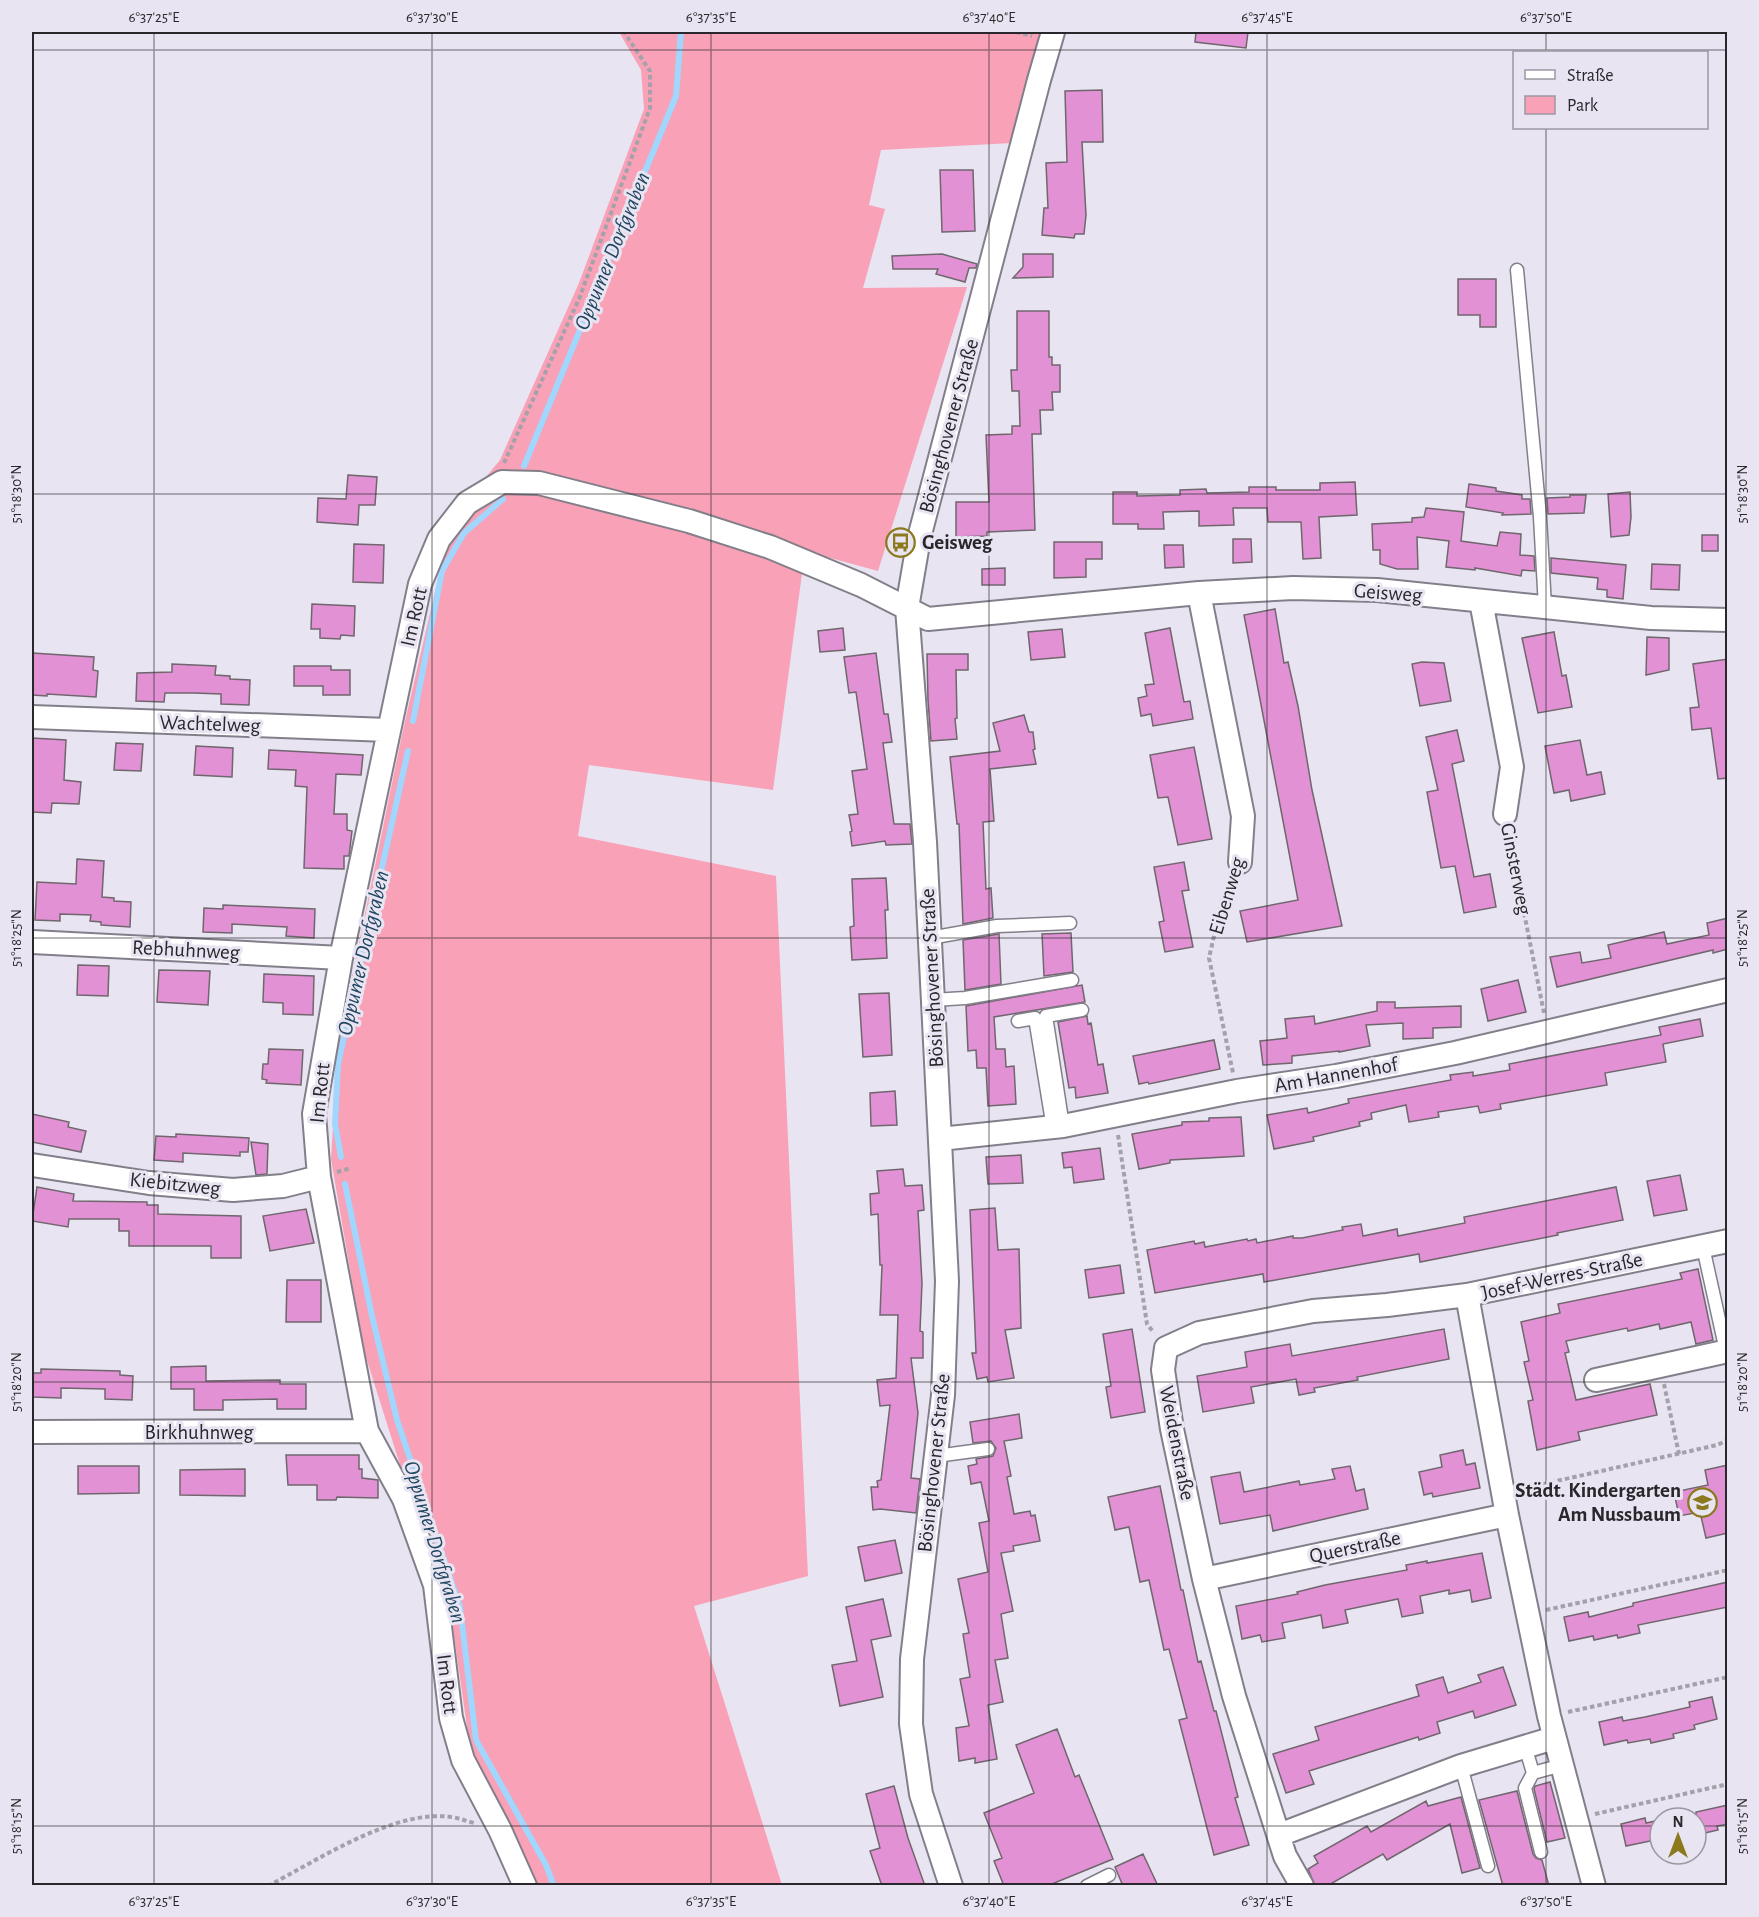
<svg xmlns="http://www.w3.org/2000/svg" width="1759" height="1917" font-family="'Alegreya Sans',sans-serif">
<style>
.green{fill:#f9a1b6}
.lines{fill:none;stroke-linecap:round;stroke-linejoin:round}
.stream{stroke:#a1d6fe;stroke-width:6}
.building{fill:#e291d4;stroke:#70666e;stroke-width:1.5}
.service-casing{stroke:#837f8a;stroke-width:15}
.minor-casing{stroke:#837f8a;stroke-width:26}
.path{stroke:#a5a1ab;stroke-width:4;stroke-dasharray:4.5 3;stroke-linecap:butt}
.service{stroke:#fff;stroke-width:12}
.minor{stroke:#fff;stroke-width:22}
.ticks{fill:none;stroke:#29272b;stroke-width:1.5;stroke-opacity:0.45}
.labels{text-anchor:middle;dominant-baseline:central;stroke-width:6;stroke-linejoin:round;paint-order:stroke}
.street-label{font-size:21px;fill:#29272b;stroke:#e9e4f1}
.poi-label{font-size:21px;font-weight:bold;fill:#29272b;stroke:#e9e4f1;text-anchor:start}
.water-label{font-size:22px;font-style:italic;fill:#204762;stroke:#e9e4f1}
.neatline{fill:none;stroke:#29272b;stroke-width:2}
.ticks-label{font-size:15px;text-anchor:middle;fill:#29272b}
</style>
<rect width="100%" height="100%" fill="#e9e4f1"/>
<path class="green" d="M619,32h423l-30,111 -131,7 -12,55 16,4 -22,79 104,-1 -89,284 -73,-20 -32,239 -184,-25 -11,71 198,40 32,700 -114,30 88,279h-250l-61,-130 -25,-176 -45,-111 -37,-117 -33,-192 7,-114 65,-315 41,-177 37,-70 19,-23 79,-177 65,-174 -3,-39z"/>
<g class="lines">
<path class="stream" d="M524,466l152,-370 5,-64
M413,721l29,-150 22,-38 39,-34
M341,1157l-6,-33 3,-60 70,-313
M345,1184l27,132 25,104 63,187 16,133 70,125 8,21"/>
</g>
<path class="building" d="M1196,32h52l-2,16 -51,-6z
M1102,90l1,52h-21l4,73 -2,19h-9l-1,4 -32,-3 2,-27h4l-2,-45 21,-1 -2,-71z
M940,170h33l2,61 -33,1z
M942,254l35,10 -1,4h-7l-4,14 -29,-8 2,-5h-45l-1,-13z
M1023,254h30v23l-40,1 10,-11z
M1458,279h38v48h-16v-12h-22z
M1017,311h32v46h3v8h8v27h-8l1,18h-13l1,24h-9l3,96 -48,2v4l-31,1v-35h33l-3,-67 26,-1v-8h8l-1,-35h-7l-1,-21h6z
M348,475l29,2 -2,28h-16l-1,20 -41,-3 1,-24 28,1z
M1355,482l2,33 -38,2 2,41 -18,1 -2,-37h-33l-1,-14h-34l1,17 -35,1v-15l-36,1 1,17h-26v-5h-25v-32h24v4l43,-1v-5l26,-1 1,4 42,-1v-5h27v3h44v-7z
M1469,484l27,4v3l26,4v4h8l1,15 -29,1 1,-2 -37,-6z
M1630,492l1,25 -2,18 -18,2 -3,-43z
M1570,495h16l-2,18 -36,1 -1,-16 23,-1z
M1426,508l38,4 -3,29 36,5 3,-14 21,2 -1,21 14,1 1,15 -13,-1 -1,6 -46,-8v2l-29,-3 3,-26 -32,-4 1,32h-21l-17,-5v-14h-7l-1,-26 40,-2v-4l12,-1z
M1702,535h16v16h-16z
M1233,539h18l1,23 -19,1z
M1054,542h48v17h-16v18l-32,1z
M354,544l30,1 -1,38 -30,-1z
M1164,545h19l1,22 -19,1z
M1551,558l75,7 -3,34 -16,-2v-7l-10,-1 1,-11 -47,-5z
M1652,564l28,1 -1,25 -28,-1z
M1005,568v17h-23v-16z
M312,604l43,2 -1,30 -13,-1 -1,4 -20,-1v-9h-9z
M1275,609l9,54 4,-1 10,44 14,84 30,136 -95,16 -7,-31 58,-11 -54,-285z
M843,628l2,22 -25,2 -2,-21z
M1170,628l14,74 6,-1 3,18 -40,7 -2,-12 -10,2 -3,-18 9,-2 -2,-11 9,-1 -9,-51z
M1062,629l3,28 -34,3 -3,-28z
M1554,632l8,44 4,-1 6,32 -34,6 -16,-75z
M1647,637l22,1v32l-23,5z
M32,653l62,4 -1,13 5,1 -2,26 -49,-3v2l-15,-1z
M876,653l8,61h4l4,28 -9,1 11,81h16l2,20 -26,1 -1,-4 -33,5 -2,-14 2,-1 -3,-16 9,-1 -6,-43 15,-2 -11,-77 -7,1 -5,-36z
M927,654h41v16h-12l1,48 -2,1 2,20 -26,2 -3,-41z
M1728,659v119l-10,1 -7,-51 -19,2 -2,-22 9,-1 -6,-43z
M1422,662l22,1 7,38 -31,5 -8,-42z
M172,664l44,2 -1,9 15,1v3l20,1 -1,25 -28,-1v-10l-27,-1h-29l-1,9 -28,-1 1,-28 35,-1z
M294,666h37v4h19v25h-27v-9h-29z
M1024,715l5,17h4l2,17 -2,1 3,14 -46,5 4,52 -11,1 3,67 5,-1 2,30 -30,6 -4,-100h-2l-7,-67 50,-6 -7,-28z
M1457,730l7,31 -12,3 22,113 16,-3 6,33 -32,6 -9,-47 -14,2 -14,-76 11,-2 -12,-53z
M32,738l34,2 -2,40 17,2 -2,22 -27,-1 -1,10 -19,-1z
M1580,740l7,35 14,-3 4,22 -34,7 -2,-11 -15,3 -9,-47z
M116,743l27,1 -2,27 -27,-1z
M196,746l37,2 -1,29 -38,-2z
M1194,747l18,92 -34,6 -10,-48 -10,1 -8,-43z
M269,750l94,5 -2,20 -25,-1 -2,40h13v16l5,1 -3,25h-5v13l-40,-1 3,-81 -12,-1 1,-16 -28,-1z
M77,859l27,2 -2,36 12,1v3l17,1 -1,25 -29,-2v-3l-11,-1 1,-6 -31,-1v7l-25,-1 2,-38 39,2z
M1184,862l5,28 -7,1 11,56 -28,5 -6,-30 5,-1 -10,-54z
M886,878l2,32h-3l2,48 -35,2 -2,-33 4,-1 -2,-47z
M223,905l92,4 -1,29 -28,-2 1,-9 -55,-3v9l-29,-1 1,-24 19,1z
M1728,918v31l-15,4v-3l-156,37 -7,-30 30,-5 2,11 29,-5 -3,-13 56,-13 3,12 42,-9 -2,-12z
M1071,933l2,39 -29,4 -2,-42z
M999,934l2,50 -36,6 -2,-50z
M78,965l31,1 -1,30 -31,-1z
M159,970l51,1 -2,34 -51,-3z
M264,974l50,2 -1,39 -30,-1v-11l-20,-1z
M1518,980l8,32 -38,9 -7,-32z
M1082,985l3,17 -91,15 2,32h9l1,18 8,-1 2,38 -28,2 -2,-38h-9l-1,-18 -8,1 -2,-45z
M889,993l3,62 -29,2 -4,-63z
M1377,1002h18v6l66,-2v21l-28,1v10l-30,1v-16l-37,2 4,21 -31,6v-1l-47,5v7l-29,2 -3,-24 27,-3 -2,-19 29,-3 1,8 62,-13z
M1087,1016l1,8 3,-1 7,42 5,-1 5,29 -32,5 -1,-11 -6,1 -11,-66z
M1700,1019l3,17 -40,8 3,18 -61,11 2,12 -107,19 1,5 -21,4 -2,-7 -40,6 1,5 -30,5 -3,-17 -35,8 1,6 -13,3 1,4 -47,11 1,4 -40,8 -7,-34 40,-7 1,5 41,-10 -1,-4 103,-19 -1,-5 23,-3v4l37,-6 -1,-6 152,-29 -2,-8z
M1214,1040l6,29 -71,15 -1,-2 -9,2 -6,-28z
M269,1049l34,1 -2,35 -35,-2 1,-3 -5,-1 1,-15h5z
M895,1091l2,34 -26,1 -1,-33z
M32,1114l37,8 -1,5 18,4 -5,21 -49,-10z
M1241,1117l3,39 -74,4v3l-31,6 -7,-35 50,-9v-3l27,-1v-3z
M176,1134l73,4 -1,14h-8v4l-57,-3v9l-29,-2 2,-24 20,1z
M251,1142l17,2 -1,30 -11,1z
M1100,1148l4,31 -30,4 -2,-16 -8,1 -2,-15z
M1021,1155l2,28 -35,1 -2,-27z
M903,1169l2,17 17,-1 2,25 -6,1 4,72 -2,48 3,1v26h-12l7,55 -7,65 9,1 -4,34 -36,-4 -7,1 -2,-23h7l-1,-6 4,-1 9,-75 -10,1 -3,-26 19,-2 2,-63h-18l2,-50h-2l-2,-51 -7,1 -1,-21 9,-1 -2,-22z
M1680,1175l7,35 -33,6 -7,-35z
M37,1187l37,7 -1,7 74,1v3h11v9l83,2v42h-30v-12h-82v-15h-10v-12h-50l-1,8 -36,-6z
M1616,1187l7,33 -66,13 1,2 -138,27 -1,-8 -155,28 -1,-8 -108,19 -8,-43 47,-9 1,3 9,-2 1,5 42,-8 1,2 8,-2 1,4 36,-7v2h9l41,-8 -1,-3 19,-3 2,12 34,-7 1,7 67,-13 -1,-6z
M995,1208l3,42 21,-1 2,79 -16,2 9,48 -26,4 -1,-5 -10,2 -5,-26h4l-6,-143z
M306,1209l8,34 -44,8 -7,-35z
M1120,1265l4,28 -35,5 -4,-28z
M1698,1269l15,71 -17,4 -5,-22 -31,7 -1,-5 -31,7 -1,-3 -61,13 3,11 -4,1 11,47 74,-16 7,31 -79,17 2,8 -43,10 -9,-49 5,-1 -9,-38 5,-1 -8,-39 39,-9 -2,-9 124,-25 -2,-6z
M287,1280h34v42h-35z
M1132,1329l13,83 -34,6 -5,-31 5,-1 -8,-52z
M1444,1329l5,30 -92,18 1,3 -44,8 1,4 -16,3 -3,-16 -45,8 3,16 -51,9 -6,-36 50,-9 -2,-15 45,-8 2,12z
M206,1366v15l74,-1v4h26v25h-29v-10l-54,1v10h-29v-21h-23v-22z
M41,1369l79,2v4l13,1 -1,24 -27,-1v-10l-44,-1v10l-29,-1v-24h9z
M1019,1414l3,24 -18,3 7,35 -4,1 7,37 16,-3 1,5 4,-1 5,26 -27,5 1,5 -13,2 12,58 -12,3 7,44 -13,2 8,42 -15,3 9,54 -22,4v-5l-16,3 -3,-33 13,-2 -9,-47 10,-2 -7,-43 6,-1 -11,-54 30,-7 -9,-49 10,-2 -8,-39 -10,2 -3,-18 9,-2 -1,-5 17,-3 3,-8 -5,-7 -18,2 -3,-21z
M1463,1450l3,15 9,-2 5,25 -47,9 -1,-4 -8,2 -5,-23 23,-5 -2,-12z
M286,1455h73v14h3v9l16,2v18l-41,-1 -1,3h-19v-15h-29z
M1728,1465v68l-22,5 -6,-26 -21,4 -5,-24 34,-7 -3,-15z
M78,1466h61v27l-61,1z
M1350,1466l6,25 8,-2 4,20 -95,22 -3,-16 -50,9 -9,-47 29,-5 4,20 55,-11 1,4 35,-6 -3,-10z
M245,1469v27l-65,-1v-25z
M1160,1486l21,104h2l15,72 3,-1 13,50h2l22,86 -3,1 14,47 -35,10 -35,-135 8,-2 -18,-69 -5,1 -15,-70 -9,2 -11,-55 -14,3 -7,-33z
M895,1540l7,33 -37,8 -7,-34z
M1482,1553l9,45 -19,4 -2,-12 -21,4v-4l-29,6 3,17 -21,4 -4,-18 -53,11 3,13 -25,5 -2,-13 -39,8 3,15 -23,4 -2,-7 -18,4 -6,-33 62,-12 -1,-2 28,-7 82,-15 -1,-5 21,-4v2z
M1728,1582v25l-90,18 2,8 -22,5 -1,-3 -23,5 -1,-4 -24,5 -5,-24 24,-5 1,5 44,-11v-3z
M883,1599l8,37 -20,4 12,57 -43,9 -8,-41 25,-4 -11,-54z
M1503,1667l13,38 -41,13 -2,-7 -36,11 3,11 -21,7 -1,-3 -109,34 5,13 -28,9 -13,-39 46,-14 -4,-13 104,-31 -3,-11 27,-8 5,16 33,-11 -3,-7z
M1712,1697l5,22 -23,6 1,4 -22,5 1,4 -23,5 -1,-4 -22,4 -1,-3 -23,5 -5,-23 23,-5 1,4 22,-4 45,-10 -1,-5z
M1057,1729l18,48 4,-2 34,84 -66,27h-43l-10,-25 8,-3 -18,-45 50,-20 -18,-48z
M1550,1782l15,56 -18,4 -13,-53 1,-3z
M894,1786l14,52 17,48h-43l-12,-35 10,-3 -14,-54z
M1517,1791l16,63 3,4 6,2 7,26h-46l-24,-86z
M1461,1797l19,71 -18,5 -12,-49 -63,36 -4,-6 -56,32h-12l-7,-17 10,-6 -4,-7 53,-30 4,6 55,-31 2,5z
M1728,1805v19l-11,2 1,4 -22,5v-23z
M1645,1818l1,5 14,-3v19l-34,7 -5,-22z
M1143,1854l15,32h-35l-8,-19z"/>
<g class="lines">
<defs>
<path id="service" d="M1517,270l23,247 5,90
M930,938l67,-12 73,-3
M933,1000l32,-2 107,-18
M1018,1021l17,-3 18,110
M1063,1126l-17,-110 36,-6
M1703,1247l23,104
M936,1456l52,-7
M1525,1746l8,27 -8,15 16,64
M1461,1766l27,100
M1533,1773l29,-8
M1087,1886l22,-11"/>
<path id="minor" d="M1199,593l44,223 -3,46
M1481,601l31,166 -7,47
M32,717l356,13
M32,942l309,16
M940,1139l123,-13 174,-35 99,-15 119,-23 273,-63
M32,1165l117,18 84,7 50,-4 36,-9
M1596,1380l132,-29
M32,1432l335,-1
M1204,1579l303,-64
M1279,1835l182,-69 93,-28
M525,1886l-25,-56 -37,-70 -12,-42 -16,-133 -31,-86 -37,-68 -48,-254 -5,-63 27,-156 79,-374 19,-45 28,-36 35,-21 37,1 150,38 81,26 91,38 67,34 271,-26 94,-5 84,2 274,28 77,2
M951,1886l-30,-92 -10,-70 1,-65 31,-264 4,-114 -22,-439 -18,-234 12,-70 120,-458 14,-48
M1302,1886l-17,-30 -51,-160 -30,-117 -32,-150 -9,-59 3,-22 33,-15 114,-22 74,-6 80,-10
M1594,1886l-45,-170 -42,-201 -40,-220 261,-54"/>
</defs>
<use href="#service" class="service-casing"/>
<use href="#minor" class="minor-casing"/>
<path class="path" d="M1016,32l16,4
M504,463l75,-164 71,-191v-37l-26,-39
M1508,832l36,181
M1232,879l-9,18 -14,61 24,115
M1118,1135l29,189 7,9
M337,1172l14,-4
M1664,1384l15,70
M1521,1489l196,-44 11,-5
M1546,1610l182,-40
M1568,1712l160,-35
M1595,1814l133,-30
M268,1886c50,-26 126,-77 183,-69 8,1 15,4 23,6"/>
<use href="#service" class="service"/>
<use href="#minor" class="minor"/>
</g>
<path class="ticks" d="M154,32v1854M432,32v1854M711,32v1854M989,32v1854M1267,32v1854M1546,32v20M32,50h1696M1546,128v1758M32,494h1696M32,938h1696M32,1382h1696M32,1826h1628M1696,1826h32"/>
<defs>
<symbol id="bus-ring" viewBox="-11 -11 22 22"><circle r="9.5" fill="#e9e4f1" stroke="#8b791e" stroke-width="1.5"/><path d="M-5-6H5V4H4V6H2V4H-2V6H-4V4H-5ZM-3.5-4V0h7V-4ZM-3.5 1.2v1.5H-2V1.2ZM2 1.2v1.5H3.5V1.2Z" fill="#8b791e"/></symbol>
<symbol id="school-ring" viewBox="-11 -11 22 22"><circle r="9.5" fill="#e9e4f1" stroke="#8b791e" stroke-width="1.5"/><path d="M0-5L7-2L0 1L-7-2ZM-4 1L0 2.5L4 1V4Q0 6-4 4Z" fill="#8b791e"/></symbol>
</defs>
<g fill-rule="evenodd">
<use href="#bus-ring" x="884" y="526" width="33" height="33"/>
<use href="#school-ring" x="1686" y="1486" width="33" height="33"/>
</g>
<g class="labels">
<g class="street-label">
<text transform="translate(949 426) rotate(-75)">Bösinghovener Straße</text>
<text transform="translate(1388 593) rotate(4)">Geisweg</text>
<text transform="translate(414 617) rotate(-77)">Im Rott</text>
<text transform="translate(210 724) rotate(2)">Wachtelweg</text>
<text transform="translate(1516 869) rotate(79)">Ginsterweg</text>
<text transform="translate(1227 896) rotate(-73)">Eibenweg</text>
<text transform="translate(186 950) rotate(3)">Rebhuhnweg</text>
<text transform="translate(932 978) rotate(-93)">Bösinghovener Straße</text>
<text transform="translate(1336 1075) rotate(-10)">Am Hannenhof</text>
<text transform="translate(320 1093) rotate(-84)">Im Rott</text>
<text transform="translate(175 1184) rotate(6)">Kiebitzweg</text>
<text transform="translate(1562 1276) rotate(-12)">Josef-Werres-Straße</text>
<text x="199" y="1432">Birkhuhnweg</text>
<text transform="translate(1177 1443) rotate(79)">Weidenstraße</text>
<text transform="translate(934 1463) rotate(-84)">Bösinghovener Straße</text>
<text transform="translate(1355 1547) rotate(-12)">Querstraße</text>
<text transform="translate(447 1684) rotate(83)">Im Rott</text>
</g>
<g class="poi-label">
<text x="922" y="542">Geisweg</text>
<text x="1681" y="1490" text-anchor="end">Städt. Kindergarten<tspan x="1681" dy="24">Am Nussbaum</tspan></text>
</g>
<g class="water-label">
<text transform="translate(612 251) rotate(-68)">Oppumer Dorfgraben</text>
<text transform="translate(363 953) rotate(-77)">Oppumer Dorfgraben</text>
<text transform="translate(435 1542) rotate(73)">Oppumer Dorfgraben</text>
</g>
</g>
<rect width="1759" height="1917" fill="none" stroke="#e9e4f1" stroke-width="66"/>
<rect x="1513" y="51" width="195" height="78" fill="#e9e4f1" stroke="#9c98a2" stroke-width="1.5"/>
<rect x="1525" y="70" width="30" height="9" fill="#ffffff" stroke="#9c98a2" stroke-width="1.5"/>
<text x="1567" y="81" font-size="18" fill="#29272b">Straße</text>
<rect x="1525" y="96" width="30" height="18" fill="#f9a1b6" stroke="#9c98a2" stroke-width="1.5"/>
<text x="1567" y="111" font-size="18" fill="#29272b">Park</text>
<g transform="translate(1678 1836)"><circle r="28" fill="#e9e4f1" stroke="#9c98a2" stroke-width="1.5"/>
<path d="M0-4.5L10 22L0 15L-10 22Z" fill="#8b791e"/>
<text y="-9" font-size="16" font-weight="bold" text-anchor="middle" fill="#29272b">N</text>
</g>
<rect x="33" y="33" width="1693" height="1851" class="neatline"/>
<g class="ticks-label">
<text x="154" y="22">6°37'25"E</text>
<text x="432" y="22">6°37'30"E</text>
<text x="711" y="22">6°37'35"E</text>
<text x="989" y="22">6°37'40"E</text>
<text x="1267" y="22">6°37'45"E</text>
<text x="1546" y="22">6°37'50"E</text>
<text transform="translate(16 494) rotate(-90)" y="5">51°18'30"N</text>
<text transform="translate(1742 494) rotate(-90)" y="5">51°18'30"N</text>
<text transform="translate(16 938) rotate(-90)" y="5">51°18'25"N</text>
<text transform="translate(1742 938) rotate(-90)" y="5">51°18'25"N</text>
<text transform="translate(16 1382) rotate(-90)" y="5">51°18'20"N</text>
<text transform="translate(1742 1382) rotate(-90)" y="5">51°18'20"N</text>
<text transform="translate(16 1826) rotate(-90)" y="5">51°18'15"N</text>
<text transform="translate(1742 1826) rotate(-90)" y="5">51°18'15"N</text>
<text x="154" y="1906">6°37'25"E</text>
<text x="432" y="1906">6°37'30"E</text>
<text x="711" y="1906">6°37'35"E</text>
<text x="989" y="1906">6°37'40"E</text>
<text x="1267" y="1906">6°37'45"E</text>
<text x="1546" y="1906">6°37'50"E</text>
</g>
</svg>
